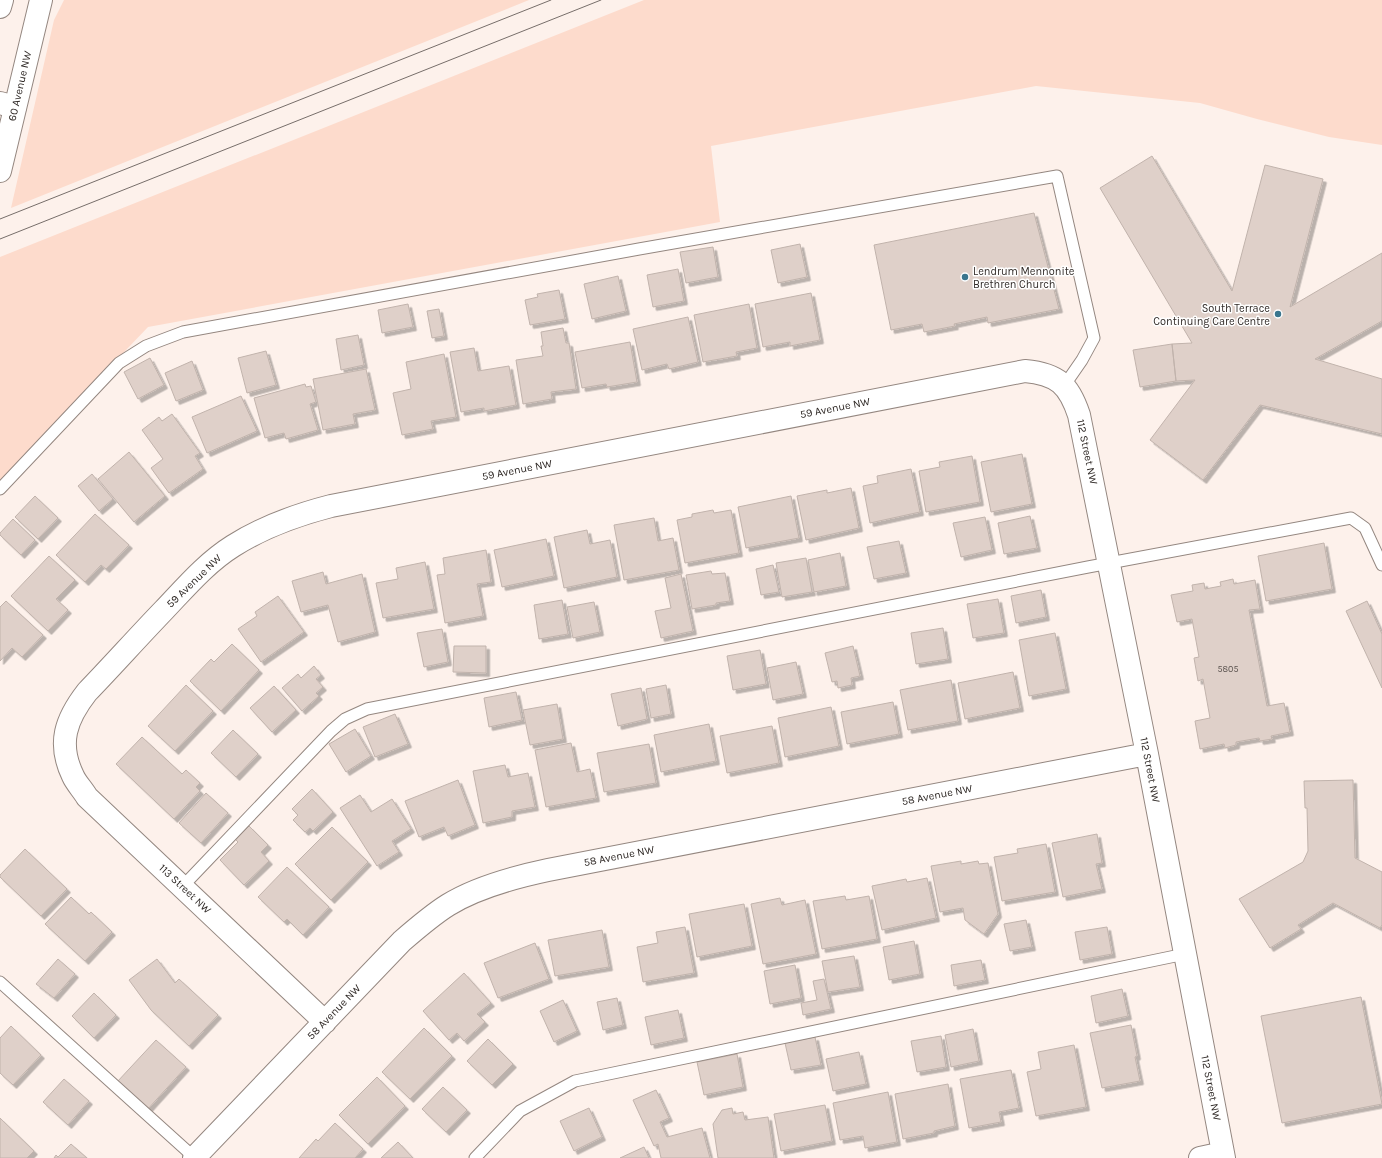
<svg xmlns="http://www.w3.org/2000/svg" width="1382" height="1158" font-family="Karla,sans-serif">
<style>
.green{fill:#fddbcc}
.building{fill:#dfd0c9;stroke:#c1b3ac;filter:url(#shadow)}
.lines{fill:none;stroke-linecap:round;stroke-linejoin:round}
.lane-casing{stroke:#948780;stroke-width:13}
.street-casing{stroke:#948780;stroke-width:24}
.secondary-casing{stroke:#948780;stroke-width:24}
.lane{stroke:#fff;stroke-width:11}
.street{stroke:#fff;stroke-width:22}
.secondary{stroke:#fff;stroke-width:22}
.tram{stroke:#776e6a;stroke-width:1}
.poi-dot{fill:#3a768e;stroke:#fff;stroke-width:1.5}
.labels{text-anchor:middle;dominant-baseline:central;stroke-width:3;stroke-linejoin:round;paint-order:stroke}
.number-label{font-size:9px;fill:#5c5450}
.street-label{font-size:11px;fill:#302a27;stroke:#fff}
.poi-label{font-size:11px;fill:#302a27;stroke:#fff;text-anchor:start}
</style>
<defs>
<filter id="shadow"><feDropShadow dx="3.5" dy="3.5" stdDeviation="0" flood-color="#0004"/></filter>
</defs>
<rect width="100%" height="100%" fill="#fdf1eb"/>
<path class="green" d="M64,0h465l-518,208 43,-188z
M644,0h738v145l-53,-8 -72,-18 -57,-16 -164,-17 -325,60 9,76 -572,105 -148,155v-225z"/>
<path class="building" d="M1152,156l80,135 33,-126 58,14 -33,128 92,-54v68l-67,38 67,20v55l-122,-29 -57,75 -53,-40 45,-60 -19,1 -4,-37 20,-1 -92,-155z
M1034,213l25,96 -71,14 -1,-6 -33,7 1,2 -31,6 -2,-8 -31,6 -17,-85z
M800,244l7,33 -29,6 -7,-33z
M713,247l5,30 -32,6 -6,-31z
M678,269l6,32 -31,6 -6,-32z
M618,276l8,35 -34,8 -8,-35z
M559,290l6,29 -35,6 -5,-25 13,-3 -1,-3z
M811,293l9,47 -30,6v-4l-27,5 -8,-43z
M408,304l5,23 -31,6 -4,-23z
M749,304l8,44 -21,4 1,4 -34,6 -9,-47z
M439,309l5,27 -12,2 -5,-27z
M688,317l10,45 -29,7 -2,-5 -25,6 -9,-41z
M563,328l3,15h3l7,46 -25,3 1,7 -29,5 -7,-44 27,-4 -2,-10h2l-2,-14z
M358,335l6,30 -23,5 -5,-31z
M630,342l7,40 -30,5 -1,-3 -24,4 -7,-36z
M1172,344l4,37 -36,6 -7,-37z
M474,348l4,23 31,-5 7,39 -32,6v-3l-23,4 -11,-60z
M266,351l10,34 -29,8 -9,-35z
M444,354l12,63 -25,4 2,8 -31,6 -9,-42 18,-4 -5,-27z
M150,358l14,27 -26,14 -14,-27z
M192,361l11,29 -27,11 -11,-28z
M366,369l9,41 -22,4 2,10 -32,6 -10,-51z
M305,384l1,3 5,-1 5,16 -6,2 8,26 -32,9 -2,-6 -19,5 -11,-40z
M241,396l16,35 -50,22 -15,-36z
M172,414l28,39 -5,3 8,13 -34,24 -18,-25 12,-9 -21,-29 17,-13 3,4z
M129,452l36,44 -31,26 -36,-43z
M1022,454l10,50 -41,8 -10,-50z
M972,456l8,46 -54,10 -7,-41 21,-4 -1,-5z
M911,469l9,43 -50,11 -7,-37 15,-3 -1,-7z
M92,474l21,25 -14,12 -21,-25z
M851,488l8,40 -53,12 -9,-44 30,-6v3z
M35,496l23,22 -20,21 -23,-22z
M791,496l8,42 -53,10 -8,-41z
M713,510l1,3 17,-3 8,43 -54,10 -8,-43 15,-3v-3z
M95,514l34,31 -23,24 -5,-4 -16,17 -29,-27z
M1030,516l7,32 -33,6 -6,-31z
M985,517l7,33 -31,7 -8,-34z
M654,518l4,23 15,-3 6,32 -55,10 -10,-55z
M13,519l22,21 -14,15 -21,-20v-2z
M587,530l3,14 20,-4 7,37 -53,11 -10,-51z
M546,539l8,37 -52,11 -8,-37z
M899,541l7,32 -32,6 -7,-32z
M1324,543l8,46 -66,12 -8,-45z
M486,550l5,32 -14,2 6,32 -38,7 -8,-48 8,-1 -2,-16z
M840,553l6,33 -32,6 -6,-32z
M49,556l26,24 -19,19 12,11 -20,21 -37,-35z
M806,558l6,34 -30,5 -6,-34z
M425,562l9,47 -51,9 -7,-35 22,-4 -2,-11z
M773,565l6,27 -18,3 -5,-26z
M711,571l1,3 13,-1 5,28 -14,2v2l-24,4 -6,-34z
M323,572l3,12 36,-10 13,58 -37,10 -10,-37 -27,7 -9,-31z
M681,574l12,57 -32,7 -6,-27 16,-3 -6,-30z
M1233,579l1,5 21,-4 5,29 -11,1 18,96 17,-3 6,29 -19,4 1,3 -12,2 -1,-3 -23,4v3l-11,3 -1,-4 -24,5 -5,-28 15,-3 -7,-39 -5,2 -4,-23 5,-1 -7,-38 -15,3 -6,-27 22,-4 -1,-6 12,-2 1,6 16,-3 -1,-4z
M1041,590l5,27 -30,6 -5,-27z
M278,596l26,36 -43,30 -23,-33 19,-13 -2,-4z
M998,599l6,34 -31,5 -6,-34z
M562,600l6,34 -29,5 -5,-34z
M6,601l37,34 -21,22 -10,-9 -12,13v-54z
M1367,601l15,33v54l-36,-77z
M594,602l6,30 -27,6 -6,-31z
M943,628l5,31 -32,5 -5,-31z
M442,629l6,33 -24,5 -7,-34z
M1055,633l11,56 -37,7 -10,-56z
M232,644l27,26 -38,41 -31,-30 21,-22 3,3z
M454,646h32v27l-33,-1z
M853,646l7,30 -9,2 1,7 -14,3 -1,-7 -5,1 -7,-29z
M760,650l6,34 -33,6 -6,-34z
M796,662l7,32 -30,6 -6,-32z
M314,666l7,9 -5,4 7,8 -7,6 3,3 -17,15 -20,-23 16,-14 3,4z
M1013,672l7,36 -55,11 -7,-36z
M951,680l7,41 -50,9 -8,-40z
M186,685l27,26 -38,40 -27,-25z
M666,685l5,29 -20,4 -5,-29z
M274,686l22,24 -24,22 -22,-24z
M641,688l6,31 -29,7 -7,-32z
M516,692l6,28 -33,7 -5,-29z
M893,702l6,32 -52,10 -6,-32z
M557,704l6,35 -33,6 -7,-35z
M831,707l8,39 -54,11 -7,-39z
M395,714l13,30 -33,13 -12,-30z
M709,724l7,37 -55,11 -7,-37z
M772,726l7,37 -52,10 -7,-37z
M355,729l16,27 -25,16 -17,-28z
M233,730l25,24 -22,23 -25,-24z
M142,737l40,37 4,-4 14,13 -4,4 4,4 -26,28 -58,-55z
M571,743l6,29 13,-3 6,29 -50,9 -11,-57z
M649,744l7,39 -52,9 -7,-39z
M505,765l3,12 20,-4 7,34 -23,4v6l-29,6 -10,-52z
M458,780l17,45 -27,11 -4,-9 -25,10 -14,-36z
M1353,780l2,78 27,14v53l-2,3 -47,-25 -35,22 3,4 -31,19 -31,-49 64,-37 5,-11 -1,-43h-2l-1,-27z
M312,789l21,23 -20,19 -3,-3 -5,4 -12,-12 5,-5 -6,-6z
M206,793l22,20 -27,30 -22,-20z
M360,795l11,17 21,-13 19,30 -19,12 7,11 -22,14 -37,-58z
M249,826l19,19 -7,7 8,9 -25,24 -24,-25 18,-18 -3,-3z
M332,827l36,35 -37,38 -36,-36z
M1097,834l5,29 -6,1 6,25 -39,8 -11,-54z
M1046,844l9,48 -53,9 -8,-44 24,-4 -1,-4z
M25,849l42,40 -26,27 -41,-39v-2z
M961,861v3l17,-3 1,3 9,-1 10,51 -14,20 -19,-14 -2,-12 -23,4 -9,-46z
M287,867l42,40 -26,28 -16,-16 -3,3 -26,-25z
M927,878l9,40 -54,12 -10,-44 34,-7 1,3z
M845,896l1,4 23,-4 8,43 -55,10 -9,-48z
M71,897l18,17 2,-2 21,20 -27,29 -40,-37z
M780,898l2,7 23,-5 11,54 -53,10 -12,-60z
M744,904l8,42 -55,11 -8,-43z
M1026,920l6,27 -22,4 -6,-27z
M685,927l9,46 -51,9 -6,-35 21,-4 -2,-11z
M1107,927l5,27 -32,6 -5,-28z
M602,930l7,37 -54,9 -7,-36z
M914,941l6,33 -31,6 -6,-33z
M535,943l14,36 -51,19 -14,-35z
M854,956l6,31 -32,5 -6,-31z
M58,959l17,15 -21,24 -18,-14z
M157,959l18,24 4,-4 39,36 -29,31 -38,-36 -22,-30z
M981,960l4,20 -31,6 -3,-21z
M795,965l6,33 -31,6 -6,-33z
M464,973l27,30 -14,11 8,8 -21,19 -7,-8 -8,7 -26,-29z
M824,979l7,30 -28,6 -2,-12 16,-3 -4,-19z
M1122,989l6,27 -32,7 -5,-27z
M94,993l22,22 -22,23 -22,-22z
M1361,997l21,107 -100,19 -21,-107z
M617,998l6,27 -20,5 -6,-28z
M563,1000l14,31 -23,11 -14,-31z
M678,1010l6,28 -33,7 -6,-28z
M1131,1025l6,31 -2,1 5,24 -38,7 -12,-55z
M11,1026l30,29 -28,30 -13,-12v-35z
M424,1028l28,28 -42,43 -28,-27z
M973,1029l6,32 -28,6 -6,-32z
M941,1036l5,31 -29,5 -6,-31z
M815,1037l6,28 -30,5 -6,-27z
M488,1039l25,25 -21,21 -25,-24z
M156,1040l30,27 -39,43 -30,-28z
M1074,1045l12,62 -50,9 -9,-44 14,-3 -3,-17z
M859,1052l7,32 -33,7 -7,-32z
M737,1054l6,33 -39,8 -7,-33z
M1011,1070l8,38 -20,4 2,10 -32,6 -9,-49z
M377,1077l28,29 -37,38 -29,-29z
M64,1079l25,22 -21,24 -25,-23z
M948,1084l7,42 -21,5v2l-31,6 -8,-45z
M443,1087l24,23 -21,22 -24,-23z
M656,1090l13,28 -9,4 7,15 35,-9 8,30h-49l-3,-14 -4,2 -21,-46z
M888,1092l9,50 -32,6 -2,-12 -23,4 -7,-37z
M825,1105l7,36 -51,10 -7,-37z
M589,1108l13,29 -28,14 -14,-30z
M732,1108l1,6 10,-2 2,8 23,-3 6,41h-56l-5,-34 9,-14z
M0,1118l34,33 -7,7h-27z
M335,1123l28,26 -8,9h-56l17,-19 2,2z
M398,1142l15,16h-32z
M71,1144l16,14h-33l2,-3 2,2z
M644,1147l5,11h-29z"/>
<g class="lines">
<defs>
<path id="lane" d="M0,489l119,-126 27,-17 37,-14 456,-83 418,-73 37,162 -12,22 -18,26
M183,886l148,-155 14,-12 22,-10 721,-142 263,-49 14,10 17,37
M0,982l195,176
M475,1158l45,-47 55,-30 610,-127"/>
<path id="street" d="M0,103l15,4
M325,1022l-238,-225c-4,-7 -11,-14 -14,-21 -16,-33 -7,-57 14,-84 26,-27 51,-55 77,-82 21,-22 42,-47 69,-64 30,-19 63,-31 98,-40l694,-135c33,3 44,14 54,44l68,339 77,404
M194,1158l208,-217c15,-13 30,-26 46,-36 29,-18 67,-28 100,-35l599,-116
M1200,1158l23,-5"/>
<path id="secondary" d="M0,7l2,-7
M0,171l41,-171"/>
</defs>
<use href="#lane" class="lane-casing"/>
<use href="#street" class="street-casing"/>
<use href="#secondary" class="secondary-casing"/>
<use href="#lane" class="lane"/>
<use href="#street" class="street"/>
<use href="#secondary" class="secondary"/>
<path class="tram" d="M0,219l551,-219
M0,239l601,-239"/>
</g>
<g class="poi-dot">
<circle cx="965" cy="277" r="4"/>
<circle cx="1278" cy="314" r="4"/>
</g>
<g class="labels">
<g class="number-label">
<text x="1228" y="669">5805</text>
</g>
<g class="street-label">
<text transform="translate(20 86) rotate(-77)">60 Avenue NW</text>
<text transform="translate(835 408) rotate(-11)">59 Avenue NW</text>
<text transform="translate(1087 452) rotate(78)">112 Street NW</text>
<text transform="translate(517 470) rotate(-11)">59 Avenue NW</text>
<text transform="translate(194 581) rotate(-44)">59 Avenue NW</text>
<text transform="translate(1150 770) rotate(79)">112 Street NW</text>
<text transform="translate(937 795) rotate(-11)">58 Avenue NW</text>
<text transform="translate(619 856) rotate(-11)">58 Avenue NW</text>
<text transform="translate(185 889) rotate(43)">113 Street NW</text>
<text transform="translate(334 1012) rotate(-46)">58 Avenue NW</text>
<text transform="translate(1211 1088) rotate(79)">112 Street NW</text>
</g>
<g class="poi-label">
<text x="973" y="271">Lendrum Mennonite<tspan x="973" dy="13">Brethren Church</tspan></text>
<text x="1270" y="308" text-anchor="end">South Terrace<tspan x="1270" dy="13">Continuing Care Centre</tspan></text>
</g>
</g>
</svg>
